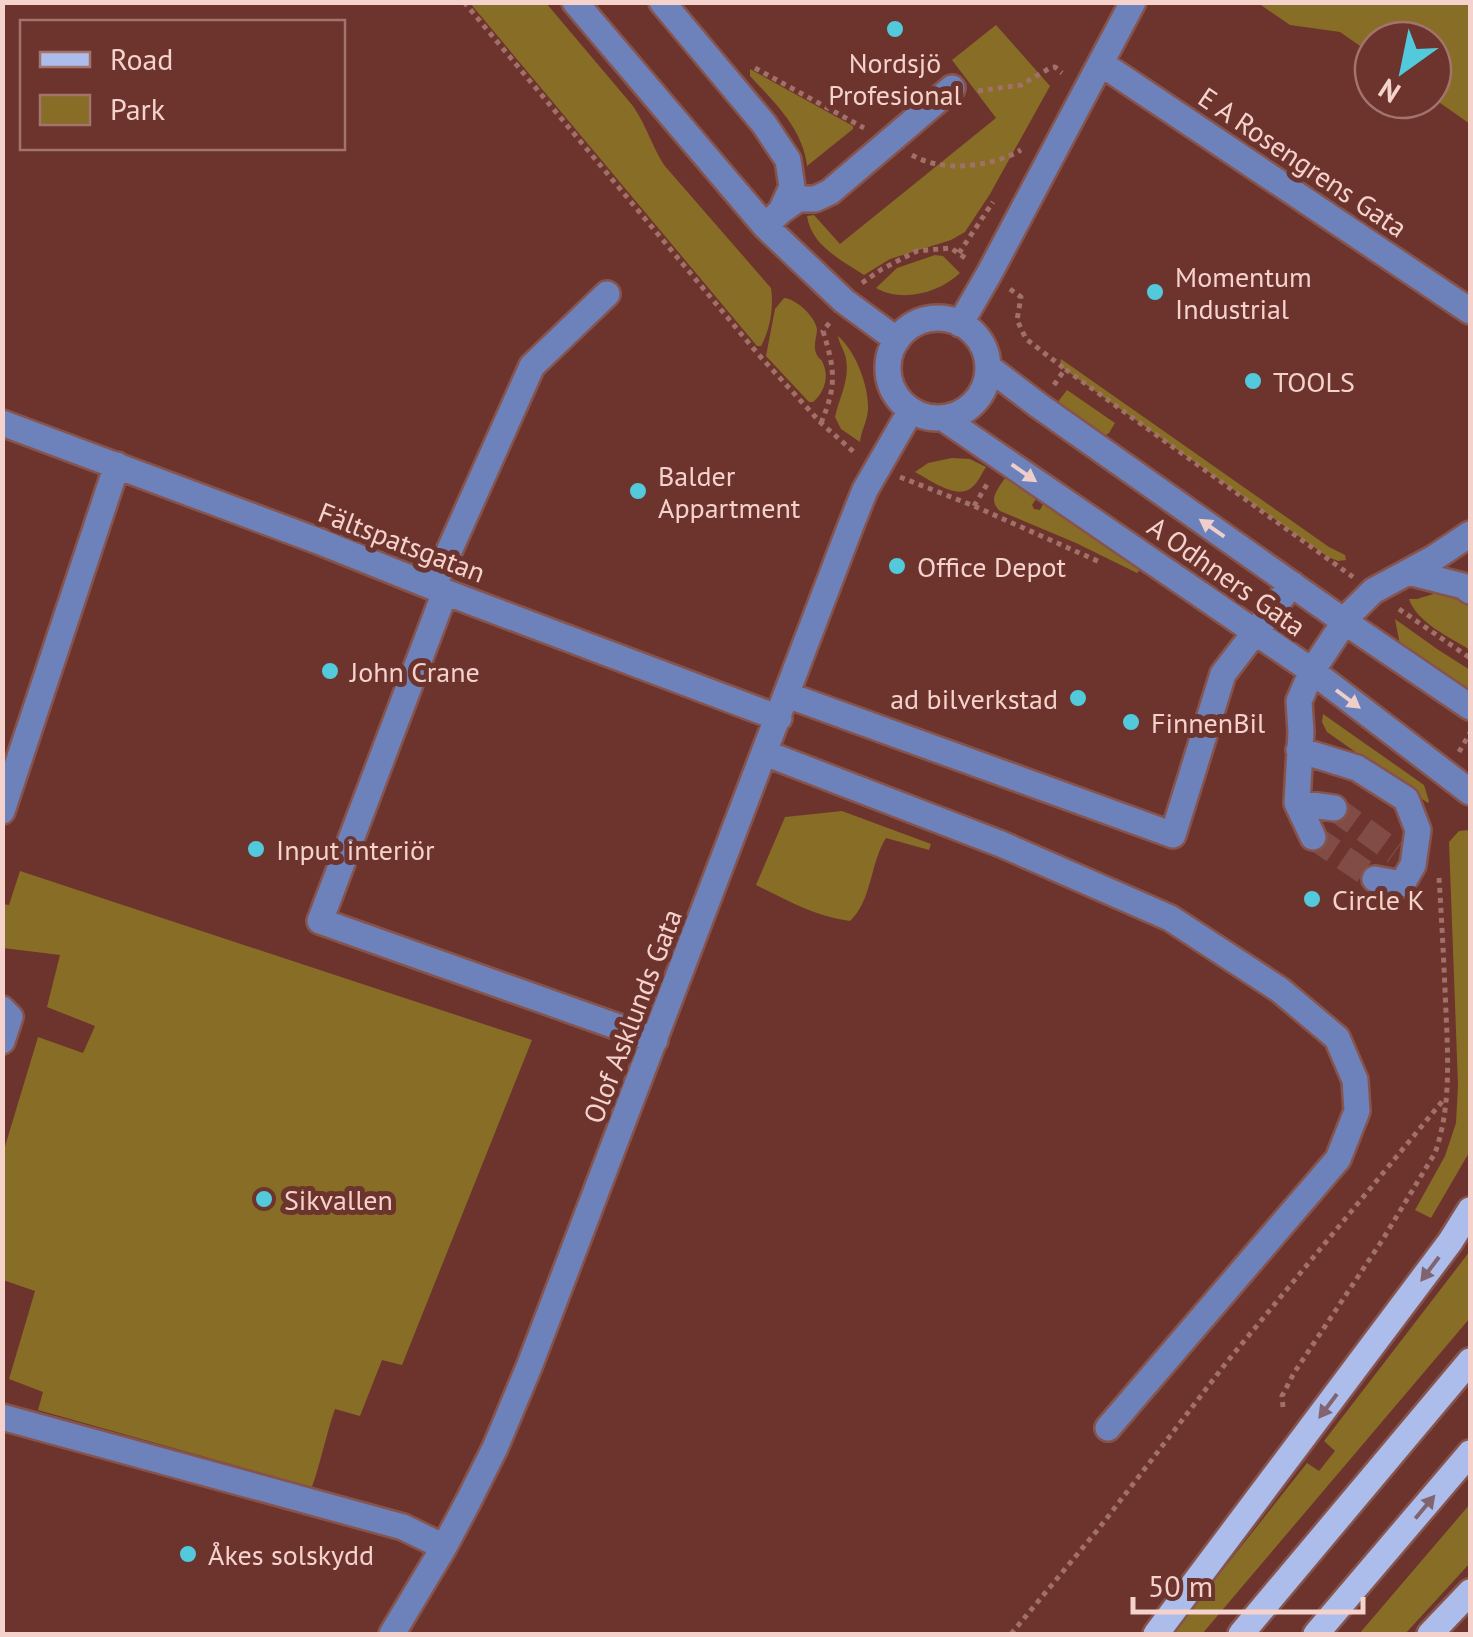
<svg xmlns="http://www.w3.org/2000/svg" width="1473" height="1637" font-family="'PT Sans',sans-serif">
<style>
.green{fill:#876d26}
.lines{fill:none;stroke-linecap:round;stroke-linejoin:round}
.minor-tunnel{stroke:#814c45;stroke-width:25;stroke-dasharray:25 12;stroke-linecap:butt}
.minor-casing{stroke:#87544d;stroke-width:30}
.major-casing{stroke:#87544d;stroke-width:30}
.path{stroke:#a07069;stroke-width:5;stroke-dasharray:5 5;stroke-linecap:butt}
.minor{stroke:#6d81ba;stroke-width:25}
.major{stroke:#acbdeb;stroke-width:25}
.oneway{fill:#eececb}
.oneway2{fill:#826470}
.poi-dot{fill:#53cadc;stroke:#6c342d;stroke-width:4}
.labels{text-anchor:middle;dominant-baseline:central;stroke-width:10;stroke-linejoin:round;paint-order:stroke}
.poi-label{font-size:28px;fill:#f5d2cc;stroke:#6c342d;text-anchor:start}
.street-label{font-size:28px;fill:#f5d2cc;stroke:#6c342d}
</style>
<rect width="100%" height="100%" fill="#6c342d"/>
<path class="green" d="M470,3h76l87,103c13,19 19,40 31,59l107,123c3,18 -1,42 -10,58h-4z
M1258,3h212v121l-37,-26v-58h-60v15l-33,-23 -50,-7z
M996,25l54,61 -60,108 -25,38 -14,8 -61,19 -26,16c-23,-15 -53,-30 -57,-59l7,-1 26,29 156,-126 -44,-58z
M750,69l103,57v3l-46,37c-4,-37 -33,-64 -57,-90z
M935,255l8,1 17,17c-21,20 -58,30 -84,15l21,-20z
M784,298c12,1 31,18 33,31 0,8 -4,15 -1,24 4,9 5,3 8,13 5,13 -1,28 -11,36h-4l-43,-46 9,-47z
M838,336c18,16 31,50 30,74 -1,12 -7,21 -8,32l-19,-13 -6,-12c4,-19 15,-37 11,-58 -1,-8 -7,-15 -8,-23z
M1061,359l268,188 16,8 1,5 -8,1 -10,-4 -268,-191z
M1067,390l48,33 -6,10 -9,6 -46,-32z
M952,458l18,1 16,8c-4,6 -8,16 -15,21 -15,12 -42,-9 -56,-16l13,-9z
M1005,478l28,18 3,3 -4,6 2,4 6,1 3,-6 27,15 71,50 -4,4 -61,-30 -76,-32c-13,-11 -2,-22 5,-33z
M1443,591l27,9v50c-20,-13 -53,-27 -61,-51h8z
M1395,619l42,30 33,21v25l-70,-50z
M1323,714l101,71 5,16 -1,2 -101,-71 -5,-10z
M842,811l89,33 -2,6 -43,-12c-16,25 -14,63 -36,83 -33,-4 -64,-21 -94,-36l29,-68z
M1470,830v321l-39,67 -16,-8 30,-54 11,-33 2,-38 -9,-243 10,-11z
M20,871l512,169 -130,325 -20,-5 -22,56 -25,-7c-9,26 -14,52 -23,78l-274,-77 5,-18 -34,-13 26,-88 -32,-11v-127l35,-116 45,16 12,-27 -48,-19 13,-52 -57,-7v-44l6,1z
M1470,1251v67l-268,316h-30l135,-171 12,8 16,-20 -11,-10z
M1470,1504v59l-65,71h-46z"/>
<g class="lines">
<path class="minor-tunnel" d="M1334,808l61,44
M1313,837l62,42"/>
<defs>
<path id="minor" d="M575,2l190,224 79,75 53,39
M662,2l102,122 24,36 4,27 -11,24 -16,15
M1102,64l368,247
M781,211l17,-12h17l15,-7 122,-104
M888 368a50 50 0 1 1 100 0a50 50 0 1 1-100 0Z
M960,324l29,-50 144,-272
M988,367l50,38 307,217 125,85
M943,418l369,253 158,121
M2,423l316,118 127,51 334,126
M1408,572l55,14 7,5
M433,587l99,-221 75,-72
M445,592l-125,329 335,119
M787,695l386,140 50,-161 69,-90
M1299,750l58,18 49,31 12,31 -5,35 -11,19 -27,-5
M765,753l236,91 169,74 110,72 57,48 18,42 2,31 -19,48 -230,269
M1297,803l37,5
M2,811l115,-346
M1313,837l-16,-34 4,-71 -2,-31 13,-30 37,-56 24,-24 61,-33 36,-24
M2,1009l8,8 -8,24
M2,1417l401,110 41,20
M392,1634l52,-87 24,-45 27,-54 34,-81 322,-842 14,-35 46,-80"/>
<path id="major" d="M1156,1634l294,-392 20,-32
M1241,1634l229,-273
M1316,1634l154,-181
M1430,1634l40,-42"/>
</defs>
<use href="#minor" class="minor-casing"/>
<use href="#major" class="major-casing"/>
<path class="path" d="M464,2l294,352 63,69 34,30
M755,68l109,60
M978,91l43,-6 29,-17 5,-1 7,6
M912,155c30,18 80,12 109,-5
M959,253l34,-51
M862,283l20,-14 35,-18 34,-3 17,12
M1010,289l11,8 -4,23 9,19 39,30
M1054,385l11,-16 288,208
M821,423c16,-38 14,-53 2,-92l7,-9
M900,477l74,29 128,57
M974,506l15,-25
M1399,609l71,49
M1459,752l11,-19
M1283,1407l-1,-11 12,-23 89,-134 52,-86c16,-45 13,-94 11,-141 -2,-45 -4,-89 -7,-134
M1011,1634l89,-107 126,-164 219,-265"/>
<use href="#minor" class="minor"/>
<use href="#major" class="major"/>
</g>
<defs><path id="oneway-solid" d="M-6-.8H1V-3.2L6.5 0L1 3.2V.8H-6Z" transform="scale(2.5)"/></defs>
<g class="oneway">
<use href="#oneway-solid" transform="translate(1024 473) rotate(35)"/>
<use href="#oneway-solid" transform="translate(1212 528) rotate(-145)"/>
<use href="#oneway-solid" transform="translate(1348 699) rotate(37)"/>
</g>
<g class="oneway2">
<use href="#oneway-solid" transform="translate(1430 1269) rotate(127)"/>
<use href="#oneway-solid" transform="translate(1328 1406) rotate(127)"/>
<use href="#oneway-solid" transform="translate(1425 1507) rotate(-50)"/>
</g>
<g class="poi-dot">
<circle cx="895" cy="29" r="10"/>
<circle cx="1155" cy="292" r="10"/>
<circle cx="1253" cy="381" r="10"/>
<circle cx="638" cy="491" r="10"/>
<circle cx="897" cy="566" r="10"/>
<circle cx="330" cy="671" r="10"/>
<circle cx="1078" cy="698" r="10"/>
<circle cx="1131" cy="722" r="10"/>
<circle cx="256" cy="849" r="10"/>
<circle cx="1312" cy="899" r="10"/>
<circle cx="264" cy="1199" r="10"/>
<circle cx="188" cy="1554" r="10"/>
</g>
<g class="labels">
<g class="poi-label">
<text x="895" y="62" text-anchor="middle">Nordsjö<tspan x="895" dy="32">Profesional</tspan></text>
<text x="1175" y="276">Momentum<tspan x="1175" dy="32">Industrial</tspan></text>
<text x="1273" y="381">TOOLS</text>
<text x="658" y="475">Balder<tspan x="658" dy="32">Appartment</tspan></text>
<text x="917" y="566">Office Depot</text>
<text x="350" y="671">John Crane</text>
<text x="1058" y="698" text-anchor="end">ad bilverkstad</text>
<text x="1151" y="722">FinnenBil</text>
<text x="276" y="849">Input interiör</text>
<text x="1332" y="899">Circle K</text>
<text x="284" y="1199">Sikvallen</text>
<text x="208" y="1554">Åkes solskydd</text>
</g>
<g class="street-label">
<text transform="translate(1303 162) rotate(34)">E A Rosengrens Gata</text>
<text transform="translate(402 542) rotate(21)">Fältspatsgatan</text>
<text transform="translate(1227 576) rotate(35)">A Odhners Gata</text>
<text transform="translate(632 1016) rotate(-69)">Olof Asklunds Gata</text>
</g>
</g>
<rect width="1473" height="1637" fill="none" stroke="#f5d2cc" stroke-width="10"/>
<rect x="20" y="20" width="325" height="130" fill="#6c342d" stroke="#a3736d" stroke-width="2.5"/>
<rect x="40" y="52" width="50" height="15" fill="#acbdeb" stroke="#a3736d" stroke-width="2.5"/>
<text x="110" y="70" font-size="30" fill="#f5d2cc">Road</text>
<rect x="40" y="95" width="50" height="30" fill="#876d26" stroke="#a3736d" stroke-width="2.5"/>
<text x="110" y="120" font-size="30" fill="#f5d2cc">Park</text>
<g transform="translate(1403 70) rotate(213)"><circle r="48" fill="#6c342d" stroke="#a3736d" stroke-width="2.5"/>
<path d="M0-8L18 38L0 25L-18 38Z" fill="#53cadc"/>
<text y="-15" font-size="28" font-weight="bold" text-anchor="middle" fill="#f5d2cc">N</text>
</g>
<path d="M1133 1597v15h230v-15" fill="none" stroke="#f5d2cc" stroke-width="5"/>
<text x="1148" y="1597" font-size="30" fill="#f5d2cc" stroke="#6c342d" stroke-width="8" paint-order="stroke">50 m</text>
</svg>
